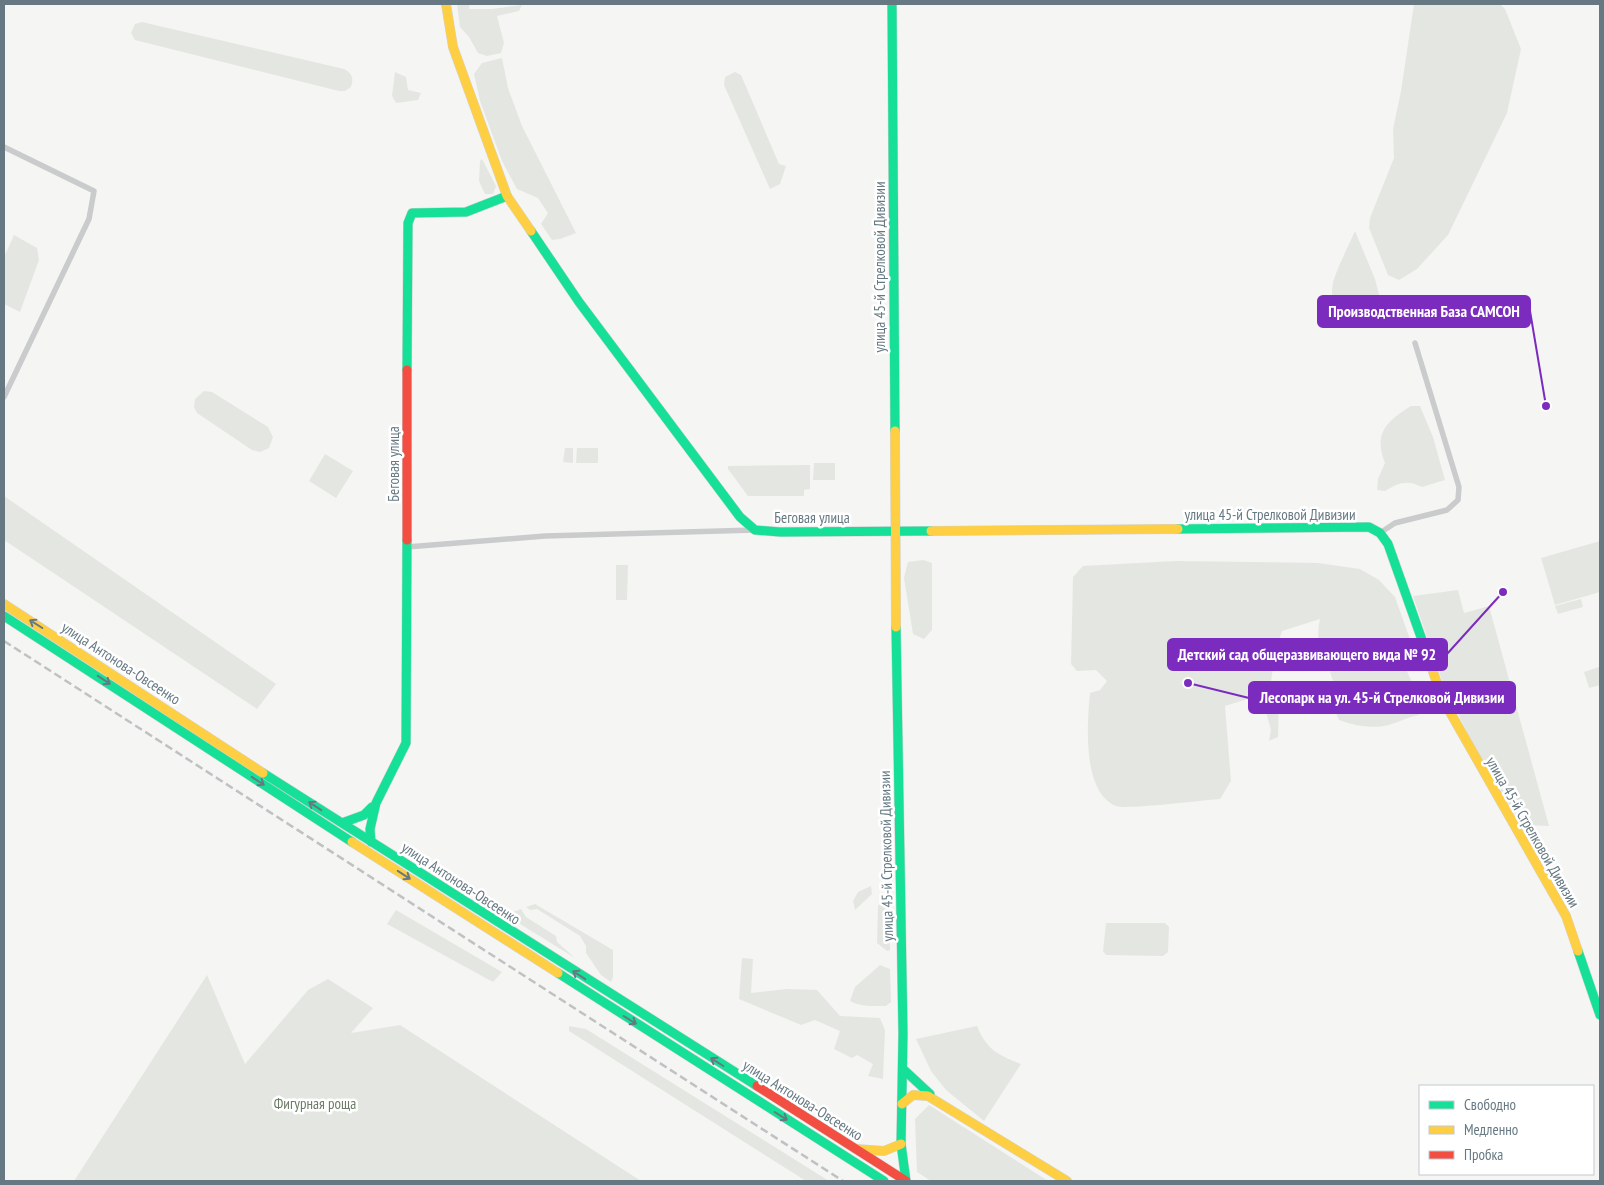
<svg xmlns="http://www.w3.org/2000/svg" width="1604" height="1185" font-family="'PT Sans Narrow',sans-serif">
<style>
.green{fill:#e4e7e1}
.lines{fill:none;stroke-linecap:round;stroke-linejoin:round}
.fast-casing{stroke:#d2d3d4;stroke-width:10}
.slow-casing{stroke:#d2d3d4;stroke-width:10}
.jam-casing{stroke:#d2d3d4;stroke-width:10}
.street{stroke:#cacbcc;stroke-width:5.5}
.fast{stroke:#16e098;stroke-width:9}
.slow{stroke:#ffcf43;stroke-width:9}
.jam{stroke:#f24e42;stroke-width:9}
.rail{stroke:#bfc1c2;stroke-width:2.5;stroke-dasharray:8 4;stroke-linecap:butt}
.oneway{stroke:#667983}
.labels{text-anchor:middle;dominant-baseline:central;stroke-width:5;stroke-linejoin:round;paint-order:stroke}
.street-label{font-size:15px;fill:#667983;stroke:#fff}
.park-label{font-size:15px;fill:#6b7b64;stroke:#fff}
.leader{fill:none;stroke:#7b2cbf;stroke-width:2}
.callout-dot{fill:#7b2cbf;stroke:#fff;stroke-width:2}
.callout{fill:#7b2cbf;stroke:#7b2cbf;stroke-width:2}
.callout-label{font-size:16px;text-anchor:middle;font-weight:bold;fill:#fff}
</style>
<rect width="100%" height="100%" fill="#f5f5f4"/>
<path class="green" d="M457,4h13l-1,5h23l30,-4 -3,6 -22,5 7,27 -3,10 -14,3 -9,-3 -9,-16 -9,-10z
M1414,4h86l5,5 16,40 -14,64 -59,122 -31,34 -18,11 -11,-5 -19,-47 1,-10 24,-60 -1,-29 8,-38z
M142,22l202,47c8,4 10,9 7,18l-6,4h-6l-204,-51 -4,-7 4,-9z
M502,58l6,30 14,38 54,107 -16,6 -8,1 -11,-16 7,-11 -10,-15 -21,-9 -15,-28 -22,-60 -6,-27 8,-11z
M395,72l11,5 2,13 13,3 -3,7 -22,3 -4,-7z
M735,72l6,3 38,89 7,2 -6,18 -10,5 -46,-104 1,-8z
M482,159l14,27 -3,8h-8l-6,-13 1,-20z
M1355,231l20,48 7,27 -17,10 -22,8c-9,-8 -13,-29 -10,-41 3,-13 16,-38 22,-52z
M14,235l23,13 2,12 -19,52 -16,-8v-47z
M204,391l8,1 56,35 5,10 -4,11 -9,4 -8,-2 -55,-37 -3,-6 1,-8z
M1411,406h9l13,31 12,43 -23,7c-15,-8 -24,-4 -37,4l-8,-1 1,-11 7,-16c-12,-30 2,-42 26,-57z
M565,448h8v15l-10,-1z
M577,448h21v15h-22z
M325,454l28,17 -17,27 -27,-17z
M814,463h21v17h-22z
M810,465v24l-6,1v6h-56l-20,-27v-3z
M4,496l272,188 -19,25 -253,-169z
M1600,541v51l-45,13 -14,-47z
M923,560l9,3v67l-8,9 -11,-5 -9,-56 4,-16z
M1175,561l143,2 42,6 19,11 16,17 21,59 -9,15c5,16 22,28 12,44 -11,2 -20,7 -30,10 -17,4 -34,1 -50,-5l-9,-18 5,-15 -5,-15 11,-8c-21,-11 -26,-21 -21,-45l-38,12 -7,21 -4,30 8,16 -1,39 -9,4 2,-11 -10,-35 -36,11 6,75 -11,18c-15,1 -96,11 -104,7 -34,-14 -29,-82 -26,-113l10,-3 7,-9 -11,-11 -19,1 -6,-7 2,-87 10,-11z
M616,565h12l-1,35h-11z
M1458,590l6,23 25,-7 60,220 -27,-1 -41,-66 -37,-72 -31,-91z
M1581,599l2,8 -25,7 -3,-8z
M1599,667l1,18 -11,3 -5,-16z
M871,886l1,8 -17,16 -2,-9 5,-9z
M889,890l1,60 -3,1 -10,-8 1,-37z
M535,904l78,46v27l-2,5 -10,-7 -15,-22v-7l-6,-10 -43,-27 -7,1 -4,-3z
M521,909l5,8 30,19 1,6 18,16 -63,-39 -3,-4 1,-2z
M396,910l106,62 -9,10 -106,-58z
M1106,923h59l4,4 -1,25 -5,4 -57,-1 -3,-4z
M742,958l11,1 -2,34 36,-4 30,1 23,26 40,2 5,12 -2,49 -15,-3 5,-12 -16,-9 -5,3 -18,-9 6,-18 -25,-11 -14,5 -62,-26z
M880,965l10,4 1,33 -5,4c-12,0 -25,1 -36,-5l5,-14z
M207,975l38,89 63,-74 20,-11 45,29 -22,25 49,-8 241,156h-567z
M569,1026l17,3 243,152h-23l-237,-150z
M977,1026c9,23 21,29 44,38l-37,57 -38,-31 -15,-19 -15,-32z
M929,1105l119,76h-117l-14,-9 -2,-53z"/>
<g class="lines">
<defs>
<path id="fast" d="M892,4l3,427
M531,231l48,71 161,215 15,13 25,2 151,-1
M407,370l1,-147 4,-10 54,-1 41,-16
M1178,529l191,-2 11,6 8,11 39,110
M4,616l348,226
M896,627l7,407 -2,110 5,37
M263,773l494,313
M342,823l22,-8 8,-8
M371,842l-1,-13 6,-26 30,-60 1,-203
M1578,951l22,64
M558,973l326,208
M903,1069l27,25"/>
<path id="slow" d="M446,4l7,43 54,149 24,35
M895,431l1,196
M931,531l247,-2
M4,604l259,169
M1427,654l15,44 124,218 12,35
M352,842l206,131
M902,1104l11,-9 15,1 139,85
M856,1149l28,2 17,-7"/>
<path id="jam" d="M407,540v-170
M757,1086l149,95"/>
</defs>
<use href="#fast" class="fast-casing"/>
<use href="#slow" class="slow-casing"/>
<use href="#jam" class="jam-casing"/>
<path class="street" d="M4,147l90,44 -5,28 -85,178
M1380,533l15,-10 52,-13 11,-10 1,-13 -44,-144
M407,547l138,-11 210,-6"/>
<use href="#fast" class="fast"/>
<use href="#slow" class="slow"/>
<use href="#jam" class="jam"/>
<path class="rail" d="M4,641l839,540"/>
</g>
<defs><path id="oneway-shaft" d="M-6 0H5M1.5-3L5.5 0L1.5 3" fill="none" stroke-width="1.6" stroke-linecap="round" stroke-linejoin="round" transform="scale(1.25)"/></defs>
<g class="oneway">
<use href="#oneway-shaft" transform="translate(36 624) rotate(-148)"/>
<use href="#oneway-shaft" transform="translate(104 680) rotate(33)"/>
<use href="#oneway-shaft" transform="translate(258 781) rotate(33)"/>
<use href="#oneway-shaft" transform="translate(315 806) rotate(-147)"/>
<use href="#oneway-shaft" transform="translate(404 875) rotate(33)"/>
<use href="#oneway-shaft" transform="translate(579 975) rotate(-147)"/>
<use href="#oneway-shaft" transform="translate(630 1020) rotate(32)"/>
<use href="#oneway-shaft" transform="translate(717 1062) rotate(-148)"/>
<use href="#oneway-shaft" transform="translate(781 1116) rotate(32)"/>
</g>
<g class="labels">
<g class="street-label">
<text transform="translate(879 267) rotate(-90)">улица 45-й Стрелковой Дивизии</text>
<text transform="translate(393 464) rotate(-90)">Беговая улица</text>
<text x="1270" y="514">улица 45-й Стрелковой Дивизии</text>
<text x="812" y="517">Беговая улица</text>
<text transform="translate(121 663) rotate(33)">улица Антонова-Овсеенко</text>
<text transform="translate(1533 832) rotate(60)">улица 45-й Стрелковой Дивизии</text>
<text transform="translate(886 856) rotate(-91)">улица 45-й Стрелковой Дивизии</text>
<text transform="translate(461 883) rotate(33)">улица Антонова-Овсеенко</text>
<text transform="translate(803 1100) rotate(32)">улица Антонова-Овсеенко</text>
</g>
<g class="park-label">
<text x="315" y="1103">Фигурная роща</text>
</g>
</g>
<path class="leader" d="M1546 406L1530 311M1503 592L1447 654M1188 683L1249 698"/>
<g class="callout-dot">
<circle cx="1546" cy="406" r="5"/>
<circle cx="1503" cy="592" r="5"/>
<circle cx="1188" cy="683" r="5"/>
</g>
<g class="callout">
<rect x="1318" y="296" width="212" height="31" rx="5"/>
<rect x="1168" y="639" width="279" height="31" rx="5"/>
<rect x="1249" y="682" width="266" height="31" rx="5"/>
</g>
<g class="callout-label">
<text x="1424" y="317">Производственная База САМСОН</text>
<text x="1307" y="660">Детский сад общеразвивающего вида № 92</text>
<text x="1382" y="703">Лесопарк на ул. 45-й Стрелковой Дивизии</text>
</g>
<rect width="1604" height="1185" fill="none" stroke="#667983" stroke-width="10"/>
<rect x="1419" y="1085" width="175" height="90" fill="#ffffff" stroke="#c2c9cd"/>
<rect x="1429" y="1101" width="25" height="8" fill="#16e098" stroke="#c2c9cd"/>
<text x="1464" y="1110" font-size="15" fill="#667983">Свободно</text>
<rect x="1429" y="1126" width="25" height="8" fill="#ffcf43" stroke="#c2c9cd"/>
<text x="1464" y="1135" font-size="15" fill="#667983">Медленно</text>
<rect x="1429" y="1151" width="25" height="8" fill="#f24e42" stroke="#c2c9cd"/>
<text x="1464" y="1160" font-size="15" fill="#667983">Пробка</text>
</svg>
